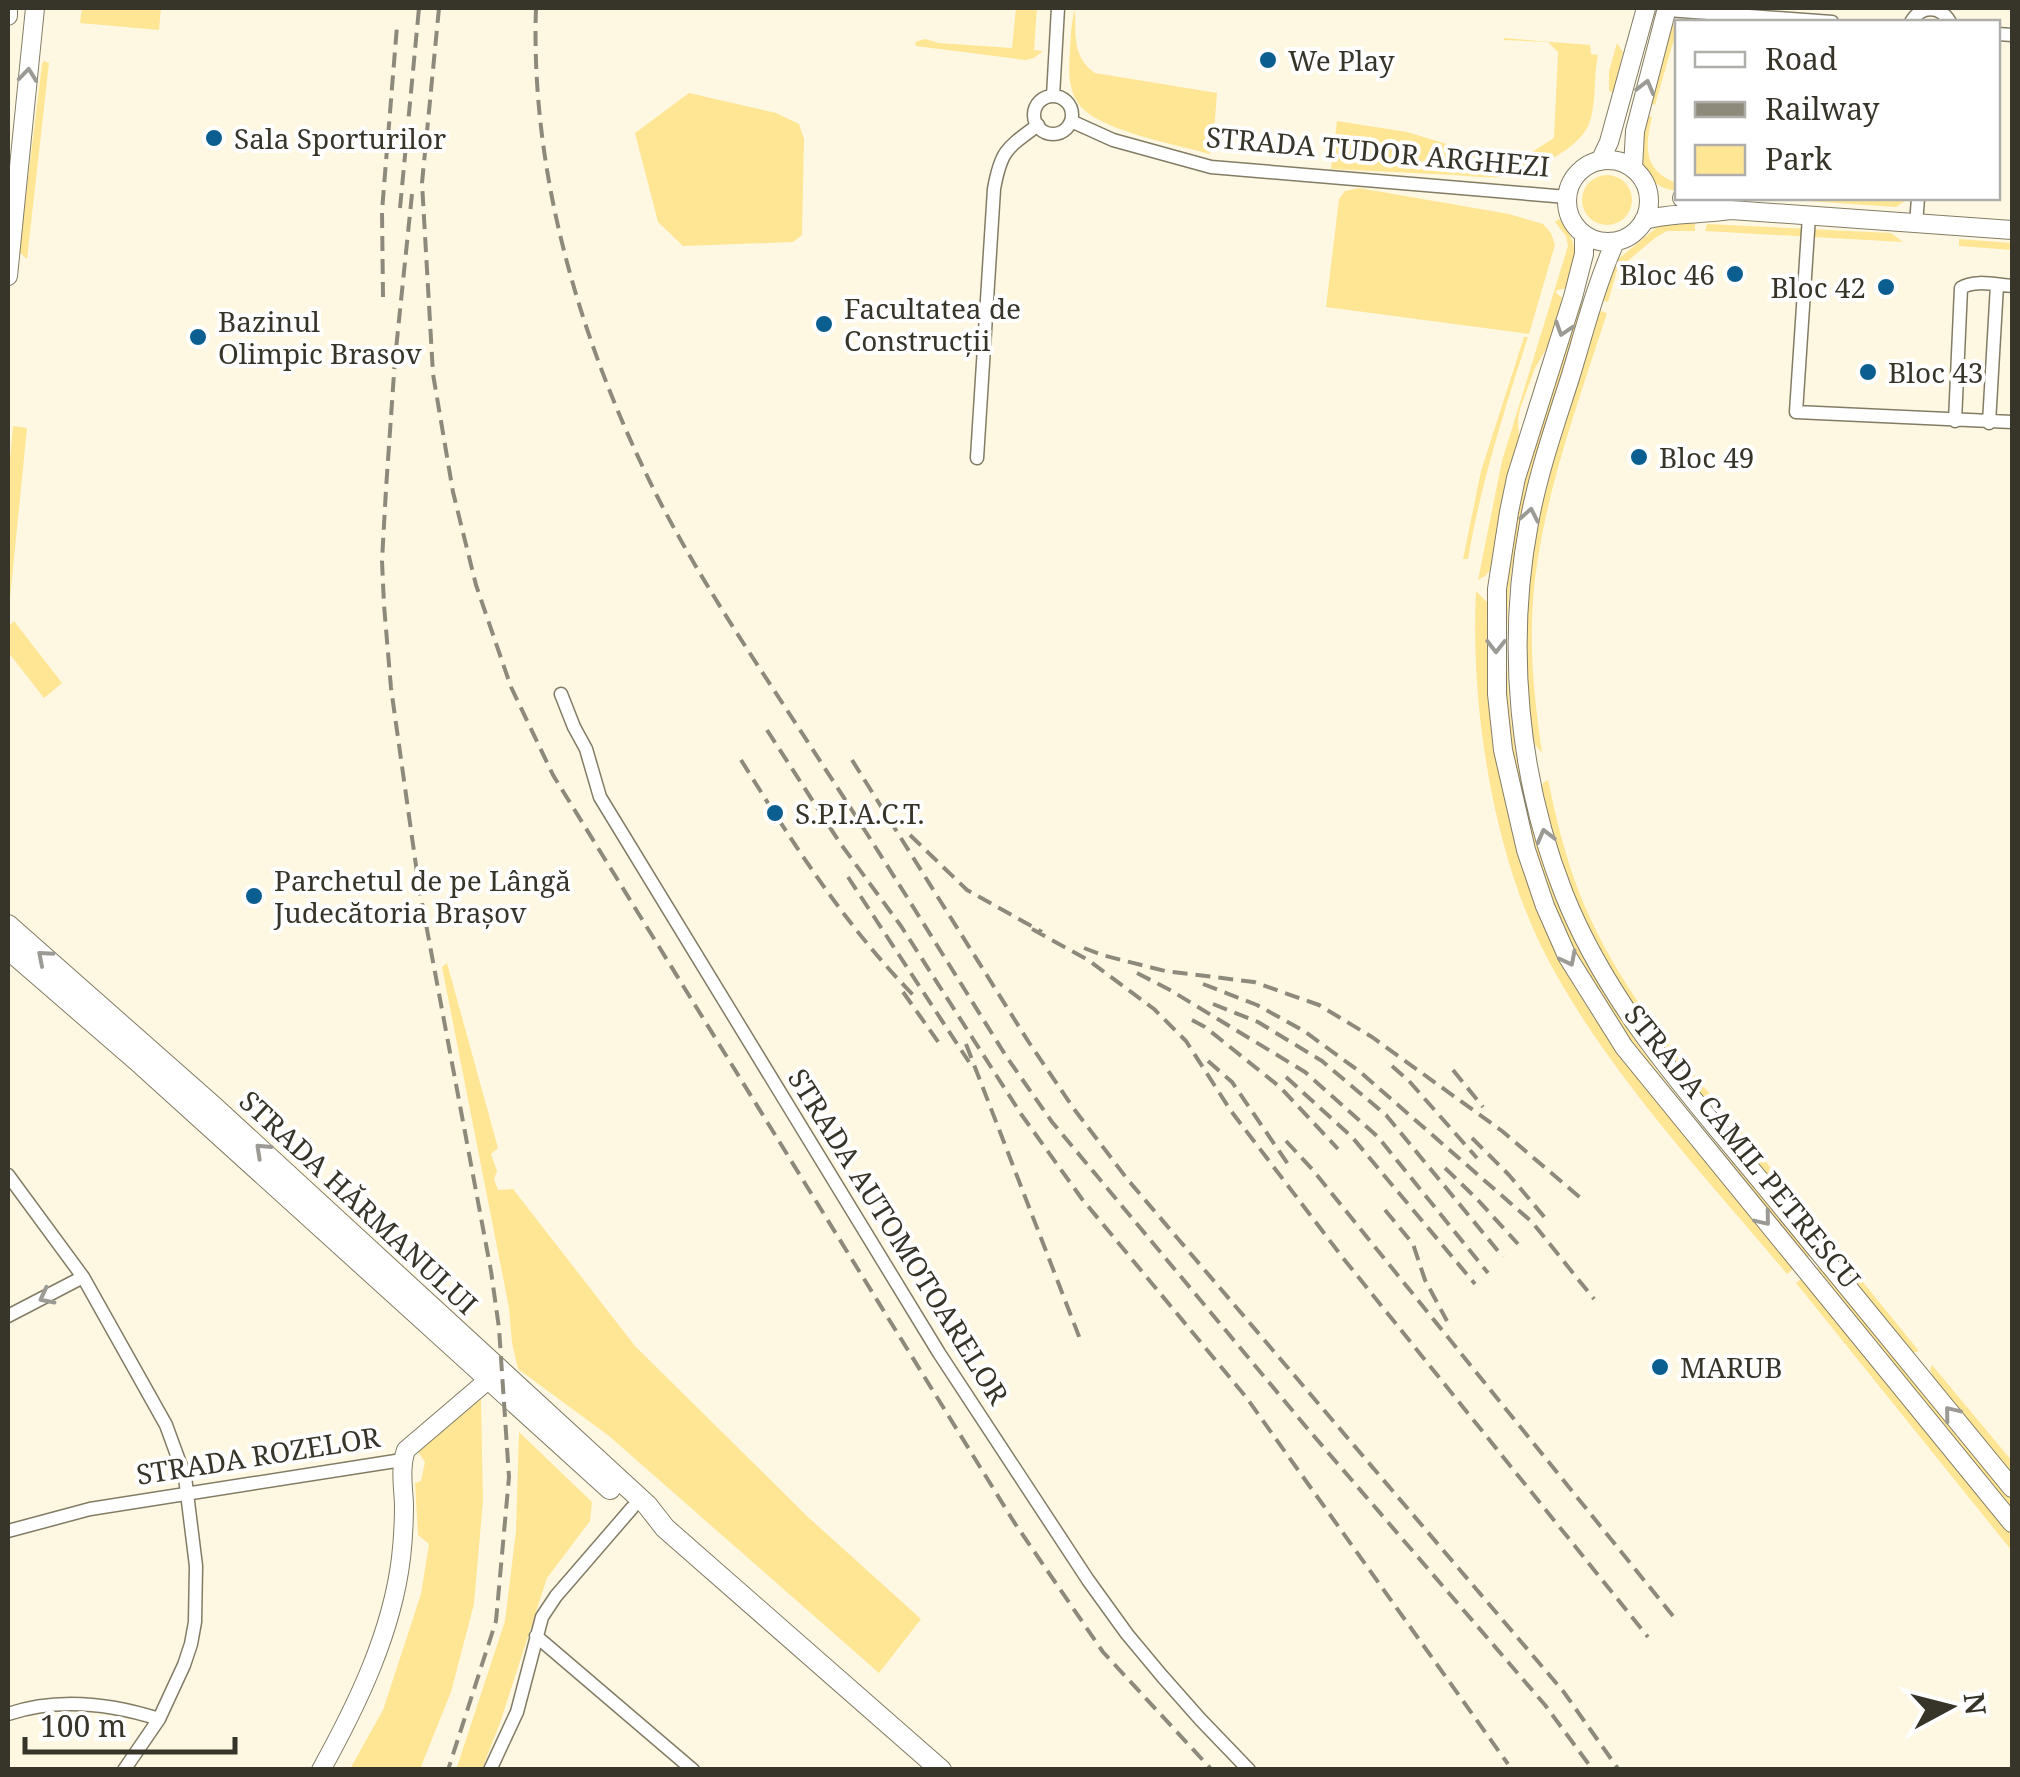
<svg xmlns="http://www.w3.org/2000/svg" width="2020" height="1777" font-family="'Noto Serif',serif">
<style>
.green{fill:#ffe695}
.lines{fill:none;stroke-linecap:round;stroke-linejoin:round}
.street-casing{stroke:#837c65;stroke-width:15}
.secondary-casing{stroke:#837c65;stroke-width:20}
.primary-casing{stroke:#837c65;stroke-width:22}
.street{stroke:#fff;stroke-width:12}
.secondary{stroke:#fff;stroke-width:18}
.primary{stroke:#fff;stroke-width:20}
.rail{stroke:#8e8a7b;stroke-width:4;stroke-dasharray:15 8;stroke-linecap:butt}
.oneway{stroke:#9b9a94}
.poi-dot{fill:#0b5f90;stroke:#fff;stroke-width:4}
.labels{text-anchor:middle;dominant-baseline:central;stroke-width:8;stroke-linejoin:round;paint-order:stroke}
.poi-label{font-size:28px;fill:#37342a;stroke:#fff;text-anchor:start}
.street-label{font-size:28px;fill:#37342a;stroke:#fff}
</style>
<rect width="100%" height="100%" fill="#fef8e3"/>
<path class="green" d="M82,8h79l-2,22 -79,-7z
M1016,8h21l-3,42 9,1 -9,7 -9,2 -109,-14 -1,-4 10,-3 14,4 73,5z
M1075,9c1,26 -3,48 20,64l122,20 -4,52 -3,9c-32,-9 -115,-24 -132,-51 -11,-17 -9,-35 -8,-54 1,-14 1,-27 5,-40z
M1679,22l-24,83 -6,-2 19,-75z
M1504,38l86,7 1,9 7,1c-5,22 -1,48 -9,69 -11,26 -55,46 -82,52 -16,3 -36,0 -53,-1 -41,-2 -82,-4 -123,-6l6,-48 70,11 106,32 41,-26 4,-86 -10,-10 -44,-2z
M1617,43l6,9 -10,41 -4,-2v-20z
M44,61l5,2 -22,196 -8,-7 23,-188z
M689,93l87,20 23,11 5,15 -2,96 -9,7 -110,4 -25,-24 -23,-89z
M1646,115l6,2c-7,30 -9,54 25,66v8c-44,-6 -37,-44 -31,-76z
M1582 200a25 25 0 1 1 50 0a25 25 0 1 1-50 0Z
M1359,188l150,26 34,10 8,9 4,12 -26,89 -203,-27 13,-108 6,-8z
M1765,198h92l48,3 -9,6z
M1559,219c21,26 18,39 9,69l-11,2 -1,3 9,7 -11,36 -19,32 -15,41 -2,10 1,19 -28,131 -6,7 -7,4 24,-119 66,-215 -2,-10 -11,-14z
M1673,222l22,1v8h-28l-12,7 -38,32 -9,32 -7,-2 10,-35 45,-37z
M1707,224l184,9 12,9 -198,-11z
M1959,239l53,4v7l-53,-4z
M1579,303l6,2c-13,46 -27,92 -41,138 -13,43 -27,86 -33,132 -18,153 24,317 110,445 56,84 126,158 190,235l-5,4 -140,-168 -74,-104 -31,-60 -18,-45 -24,-81 -15,-106 1,-121 19,-99z
M1600,311l7,2c-30,94 -66,188 -74,287 -4,52 2,102 9,153l-11,-13 -4,-52 -2,-53 9,-99 30,-114z
M1524,337h4c-24,74 -47,146 -60,222h-5l18,-88z
M13,426l14,2 -17,171 -2,-1v-116z
M1476,591l11,11c-2,122 17,246 72,356 33,66 81,124 129,180 36,43 72,86 108,129l-9,7c-82,-98 -173,-194 -235,-307 -58,-104 -82,-258 -76,-376z
M14,621l48,62 -18,15 -36,-46v-25z
M1548,780c10,48 22,96 43,140 32,68 77,127 127,183 -23,-3 -40,-34 -52,-52 -17,-23 -34,-45 -50,-69 -37,-58 -57,-126 -75,-192l2,-7z
M447,963l51,185 -7,6 6,17 -3,8 4,11 15,-1 122,157 173,171 113,102 -42,54 -270,-237 -91,-67 -6,-26 -3,-35 -67,-341z
M1734,1123l93,113 -6,5 -81,-96 -6,-13z
M1836,1249l83,102 -7,2 -82,-99z
M1822,1263l190,235v11l-195,-241z
M1805,1276l207,254v21l-216,-268z
M1932,1365l80,96v12l-77,-92 -5,-11z
M481,1399l2,102 -9,103 -23,88 -31,77h-70l33,-59 38,-116 8,-50 -11,-9 -3,-52 6,-2 4,-19 -7,-10z
M519,1432l73,70 -2,19 -43,57 -47,145 -18,46 -26,1 49,-149 11,-90z"/>
<g class="lines">
<defs>
<path id="street" d="M1667,10l165,12
M1911,22c10,-17 29,-17 39,0
M1998,34l14,1
M1053,96l5,-88
M1034 115a19 19 0 1 1 38 0a19 19 0 1 1-38 0Z
M1071,121l42,19 98,27 356,30
M1809,216l-13,196 216,10
M1916,224l2,-26
M1955,421l6,-133c13,-9 36,-3 51,-2
M1989,423l8,-138
M977,458l17,-269c7,-39 13,-41 44,-64
M561,694l13,33 12,22 14,48 339,556 149,227 39,54 35,42 38,43 49,51
M8,1175l75,102 83,148 19,52 11,89 -1,56 -4,22 -7,21 -25,54 -35,51
M8,1316l75,-39
M8,1531l82,-22 312,-49
M536,1636l157,134
M8,1714c50,-17 101,-11 151,5
M490,1770l27,-58 25,-95 14,-21 76,-88"/>
<path id="secondary" d="M8,16v-8
M1567 201a41 41 0 1 1 82 0a41 41 0 1 1-82 0Z
M1600,161l9,-19 37,-134
M1633,168l2,-37 32,-123
M1682,198l24,3 20,7
M1644,220c29,-8 58,-5 87,-10l281,20
M1584,235v19l-11,43 -57,181 -7,34 -12,77v105l6,56 23,100 19,56 22,50 57,91 388,476
M1615,242c-19,43 -31,90 -45,136 -15,47 -32,95 -41,145 -23,122 -11,255 35,371 44,111 125,200 200,291 83,101 166,202 248,303
M8,276l27,-268
M321,1770c36,-65 71,-137 80,-212 2,-17 3,-36 3,-54 -1,-19 -4,-37 2,-54l82,-70"/>
<path id="primary" d="M8,925l205,181 434,399 18,23 276,242
M8,949l134,116 468,424"/>
</defs>
<use href="#street" class="street-casing"/>
<use href="#secondary" class="secondary-casing"/>
<use href="#primary" class="primary-casing"/>
<use href="#street" class="street"/>
<use href="#secondary" class="secondary"/>
<use href="#primary" class="primary"/>
<path class="rail" d="M439,8l-17,175 11,191 20,118 23,93 35,102 42,88 461,747 89,130 109,118
M536,8c-6,168 46,339 121,488 48,94 110,182 167,271 62,95 122,193 182,289l46,66 255,306 238,277 48,65
M412,194l-17,165 -9,130 -4,72 2,44 7,83 28,199 72,384 8,57 10,149 -13,144 -48,149
M400,208l19,-200
M383,297l-1,-86 15,-185
M767,730l73,113 61,83 120,188 61,85 164,198 262,367
M741,760c53,85 105,167 176,239
M852,760l176,281 46,68 54,71 435,511 56,79
M910,835l57,55 75,42
M848,877l121,185
M1032,929l56,31 66,49 32,32 45,70 112,147 305,379
M1084,948l18,7 63,16 89,11 65,23 53,32 130,94 81,69
M1137,973l33,17 135,82 73,65 110,136
M1203,984l54,21 47,26 55,40 173,151 62,77
M903,992l36,51
M1213,1004l45,18 64,39 64,54 117,142
M1192,1020l13,7 75,60 58,62
M966,1044l114,295
M1208,1061l24,21 58,85
M1392,1066l17,15 68,77
M1453,1070l30,37
M1286,1077l66,60 123,147
M1472,1138l37,37 37,44
M1286,1141l26,28 361,447
M1445,1168l32,31 41,45
M1385,1210l28,34 12,36 22,41"/>
</g>
<defs><path id="oneway-chevron" d="M-2-3.5L2.5 0L-2 3.5" fill="none" stroke-width="1.6" stroke-linecap="round" stroke-linejoin="round" transform="scale(2.5)"/></defs>
<g class="oneway">
<use href="#oneway-chevron" transform="translate(28 75) rotate(-84)"/>
<use href="#oneway-chevron" transform="translate(1646 87) rotate(-75)"/>
<use href="#oneway-chevron" transform="translate(1563 329) rotate(108)"/>
<use href="#oneway-chevron" transform="translate(1530 515) rotate(-79)"/>
<use href="#oneway-chevron" transform="translate(1496 646) rotate(90)"/>
<use href="#oneway-chevron" transform="translate(1545 836) rotate(-105)"/>
<use href="#oneway-chevron" transform="translate(44 957) rotate(-139)"/>
<use href="#oneway-chevron" transform="translate(1569 959) rotate(63)"/>
<use href="#oneway-chevron" transform="translate(262 1150) rotate(-137)"/>
<use href="#oneway-chevron" transform="translate(1764 1219) rotate(51)"/>
<use href="#oneway-chevron" transform="translate(46 1297) rotate(153)"/>
<use href="#oneway-chevron" transform="translate(1951 1413) rotate(-129)"/>
</g>
<g class="poi-dot">
<circle cx="1268" cy="60" r="10"/>
<circle cx="214" cy="138" r="10"/>
<circle cx="1735" cy="274" r="10"/>
<circle cx="1886" cy="287" r="10"/>
<circle cx="824" cy="324" r="10"/>
<circle cx="198" cy="337" r="10"/>
<circle cx="1868" cy="372" r="10"/>
<circle cx="1639" cy="457" r="10"/>
<circle cx="775" cy="813" r="10"/>
<circle cx="254" cy="896" r="10"/>
<circle cx="1660" cy="1367" r="10"/>
</g>
<g class="labels">
<g class="poi-label">
<text x="1288" y="60">We Play</text>
<text x="234" y="138">Sala Sporturilor</text>
<text x="1715" y="274" text-anchor="end">Bloc 46</text>
<text x="1866" y="287" text-anchor="end">Bloc 42</text>
<text x="844" y="308">Facultatea de<tspan x="844" dy="32">Construcții</tspan></text>
<text x="218" y="321">Bazinul<tspan x="218" dy="32">Olimpic Brasov</tspan></text>
<text x="1888" y="372">Bloc 43</text>
<text x="1659" y="457">Bloc 49</text>
<text x="795" y="813">S.P.I.A.C.T.</text>
<text x="274" y="880">Parchetul de pe Lângă<tspan x="274" dy="32">Judecătoria Brașov</tspan></text>
<text x="1680" y="1367">MARUB</text>
</g>
<g class="street-label">
<text transform="translate(1378 151) rotate(5)">STRADA TUDOR ARGHEZI</text>
<text transform="translate(1743 1146) rotate(51)">STRADA CAMIL PETRESCU</text>
<text transform="translate(359 1202) rotate(43)">STRADA HĂRMANULUI</text>
<text transform="translate(899 1236) rotate(58)">STRADA AUTOMOTOARELOR</text>
<text transform="translate(258 1455) rotate(-9)">STRADA ROZELOR</text>
</g>
</g>
<rect width="2020" height="1777" fill="none" stroke="#37342a" stroke-width="20"/>
<rect x="1675" y="20" width="325" height="180" fill="#ffffff" stroke="#afaeaa" stroke-width="2.5"/>
<rect x="1695" y="52" width="50" height="15" fill="#ffffff" stroke="#afaeaa" stroke-width="2.5"/>
<text x="1765" y="70" font-size="30" fill="#37342a">Road</text>
<rect x="1695" y="102" width="50" height="15" fill="#8e8a7b" stroke="#afaeaa" stroke-width="2.5"/>
<text x="1765" y="120" font-size="30" fill="#37342a">Railway</text>
<rect x="1695" y="145" width="50" height="30" fill="#ffe695" stroke="#afaeaa" stroke-width="2.5"/>
<text x="1765" y="170" font-size="30" fill="#37342a">Park</text>
<g transform="translate(1950 1707) rotate(83)" stroke="#ffffff" stroke-width="8" paint-order="stroke">
<path d="M0-8L18 38L0 25L-18 38Z" fill="#37342a"/>
<text y="-15" font-size="28" font-weight="bold" text-anchor="middle" fill="#37342a">N</text>
</g>
<path d="M25 1737v15h210v-15" fill="none" stroke="#37342a" stroke-width="5"/>
<text x="40" y="1737" font-size="30" fill="#37342a" stroke="#ffffff" stroke-width="8" paint-order="stroke">100 m</text>
</svg>
